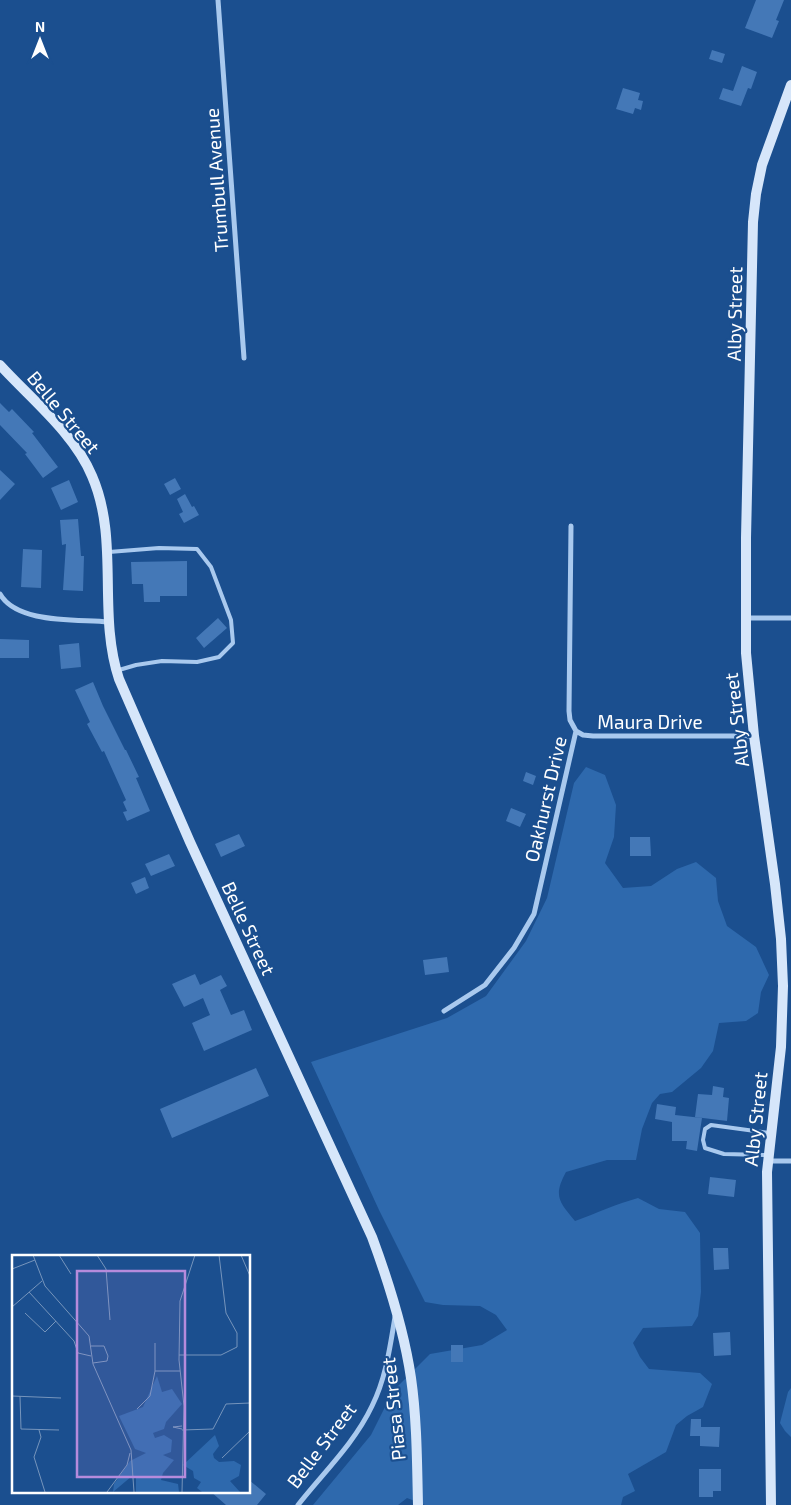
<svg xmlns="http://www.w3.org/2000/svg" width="791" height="1505" font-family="'Exo 2',sans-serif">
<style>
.green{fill:#2e69ad}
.building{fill:#4478b7}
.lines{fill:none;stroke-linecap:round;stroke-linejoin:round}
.lane{stroke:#a9c9ee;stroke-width:4}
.street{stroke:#a9c9ee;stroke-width:5}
.secondary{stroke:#d6e6fa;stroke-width:10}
.labels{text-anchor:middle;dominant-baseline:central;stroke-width:4.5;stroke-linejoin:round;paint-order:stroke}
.street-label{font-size:19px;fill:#fff;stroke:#1b4f8f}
.inset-road{fill:none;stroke:#7695bc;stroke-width:1}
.view{fill:#b68bdc;fill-opacity:0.15;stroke:#b68bdc;stroke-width:2.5}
.inset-edge{fill:none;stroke:#fff;stroke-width:2.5}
</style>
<rect width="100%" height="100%" fill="#1b4f8f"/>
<path class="green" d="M586,767l19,8 11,30 -2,32 -9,26 18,25 28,-2 26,-17 19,-7 20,16 2,23 9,25 29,21 13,28 -8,17 -3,21 -12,8 -27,2 -6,28 -12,17 -29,24 -12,2 -8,9 -10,26 -6,31h-29l-41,12c-13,24 -7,30 9,49 22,-8 41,-17 63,-23l21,11 26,3 15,21 1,59 -3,24 -6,10 -49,2 -10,15 7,14 9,12 51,4 12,11 -9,23 -16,9 -11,9 -10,27 -38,22 7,17 -12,6 -2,8h-196l-18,-7 -9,7h-85l58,-70 22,-44 37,-37 52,-9 25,-15 -11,-15 -16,-9 -37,-1 -18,-3 -46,-92 -68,-148 136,-44 39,-22 40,-55 21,-43 27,-115z
M791,1388v49l-6,-6 -5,-8 8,-31z"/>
<path class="building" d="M756,0h28l-8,20 3,1 -7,17 -27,-10z
M712,50l13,4 -3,9 -13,-4z
M742,66l15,6 -6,17 -3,-1 -7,18 -22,-7 4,-11 10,3z
M623,88l17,5 -2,7 5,1 -2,9 -6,-2 -2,6 -17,-5z
M0,403l9,9 3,-3 22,23 -2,1 26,34 -15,11 -18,-24 2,-1 -27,-28z
M0,470l15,14 -15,16z
M175,478l6,11 -11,6 -6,-11z
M69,480l9,22 -17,8 -10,-22z
M185,494l7,13 2,-1 5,9 -15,8 -5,-9 4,-2 -6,-13z
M78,519l3,37h3l-1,35 -20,-1 3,-46 -4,1 -2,-25z
M23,549l19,1 -1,38 -20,-1z
M187,561v35h-27v6h-16l-1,-18h-11l-1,-22z
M218,618l9,10 -23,20 -8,-10z
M0,639l29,1v18h-29z
M79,643l2,24 -20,2 -2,-24z
M93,682l10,24 22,44h1l13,27 -3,1 14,33 -23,10 -4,-9 4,-1 -4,-9 3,-2 -22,-49 -2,1 -15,-28 3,-2 -15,-32z
M526,772l10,4 -3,9 -10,-4z
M511,808l15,6 -6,13 -14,-6z
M239,834l6,12 -24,11 -6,-13z
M630,837h20l1,19h-21z
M169,854l6,12 -24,10 -6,-12z
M145,877l4,11 -13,6 -5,-11z
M447,957l2,15 -24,3 -2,-15z
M195,974l5,11 21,-10 6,11 -7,4 11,25 13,-5 8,20 -48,21 -12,-28 18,-8 -7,-17 -19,9 -12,-23z
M256,1068l13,28 -97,42 -12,-29z
M713,1086l11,2 -1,9 6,1 -2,23 -32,-4 3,-23 14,1z
M657,1104l19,3 -1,8 27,3 -5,33 -11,-2 1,-8h-15v-19l-17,-3z
M710,1177l26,3 -2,17 -26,-3z
M713,1248h15l1,21 -15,1z
M730,1332l1,23 -17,1 -1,-23z
M451,1345h12v17h-12z
M691,1419h10v8h19l-1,20 -19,-1v-10h-10z
M699,1469h22v22h-8v6h-14z
M249,1480l17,14 -9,11h-31l-16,-14h39z"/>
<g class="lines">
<path class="lane" d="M109,552l50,-4 38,1 14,18 20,53 2,23 -14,14 -22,5 -35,-1 -26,4 -17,5
M767,1155l-43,-1 -19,-6 -2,-8 2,-11 6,-4 59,8"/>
<path class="street" d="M218,0l26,358
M0,594c17,30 77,25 108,28
M745,618h46
M576,731l7,4 10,1h161
M444,1011l41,-26 29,-37 20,-34 42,-183 -6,-11 -1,-9 2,-185
M768,1161h23
M298,1505c25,-32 56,-61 74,-99 14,-28 18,-59 23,-89"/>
<path class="secondary" d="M0,365c31,34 74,68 92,111 28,64 5,137 27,203l71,163 182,395c17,46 32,93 39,141 6,42 6,85 7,127
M771,1505l-4,-333 14,-125 2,-61 -2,-47 -6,-55 -21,-148 -8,-83v-115l7,-316 3,-28 6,-29 29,-80"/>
</g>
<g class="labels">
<g class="street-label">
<text transform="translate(216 180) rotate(-94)">Trumbull Avenue</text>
<text transform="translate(734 314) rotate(-89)">Alby Street</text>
<text transform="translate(64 412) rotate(50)">Belle Street</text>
<text transform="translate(736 720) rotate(-97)">Alby Street</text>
<text x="650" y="721">Maura Drive</text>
<text transform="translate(545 799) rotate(-77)">Oakhurst Drive</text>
<text transform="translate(249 928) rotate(65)">Belle Street</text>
<text transform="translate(755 1119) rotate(-84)">Alby Street</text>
<text transform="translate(393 1409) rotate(-96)">Piasa Street</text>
<text transform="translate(321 1445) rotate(-53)">Belle Street</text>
</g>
</g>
<g transform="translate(12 1255)">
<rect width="238" height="238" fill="#1b4f8f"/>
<path d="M145,121l5,16 10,-3 10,15 -16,18 -2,7 -11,4 2,5 9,-3 8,5 -1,12 -8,3 11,5 -11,13 -2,7 17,4 1,8h-43v-15l-4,-1 -19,16 1,-8 16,-23 16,-8 -11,-4 -16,-33 24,-9zM203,180l4,11 -6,8 1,4 5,4 15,-1 7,4 -2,11 -9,5 10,11h-38l-5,-4 4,-6 -7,-4 -1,-7 -10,-6z" fill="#2e69ad"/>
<path class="inset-road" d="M21,0l12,31 44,50 4,28 38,86 3,42M47,0l12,19M85,0l9,14 4,51M229,0l9,21M0,14l23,-9M17,37l45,49 4,12 13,3M0,52l30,-26M13,58l20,19M33,77l11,-11M79,91h13l4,10 -1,5 -14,2M167,100h42l16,-8v-14l-11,-20 -7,-58M143,116h25M0,141l49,2M8,141l1,33 38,1M125,154l13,-13 5,-25v-28M170,174l-9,-2 9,-1M27,175l2,7 -7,20 11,35M170,175l31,-1 13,-25 24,-1M210,203l28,-27M95,237l20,-27 3,-12M170,237l2,-86 -5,-46 1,-59 15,-46"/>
<path class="view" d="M65,16h108v206h-108z"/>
<rect width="238" height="238" class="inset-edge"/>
</g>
<g transform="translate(40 40)" stroke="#1b4f8f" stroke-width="4" paint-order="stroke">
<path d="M0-4L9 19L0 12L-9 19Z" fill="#ffffff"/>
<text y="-8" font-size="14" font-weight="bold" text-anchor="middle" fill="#ffffff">N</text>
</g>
</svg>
